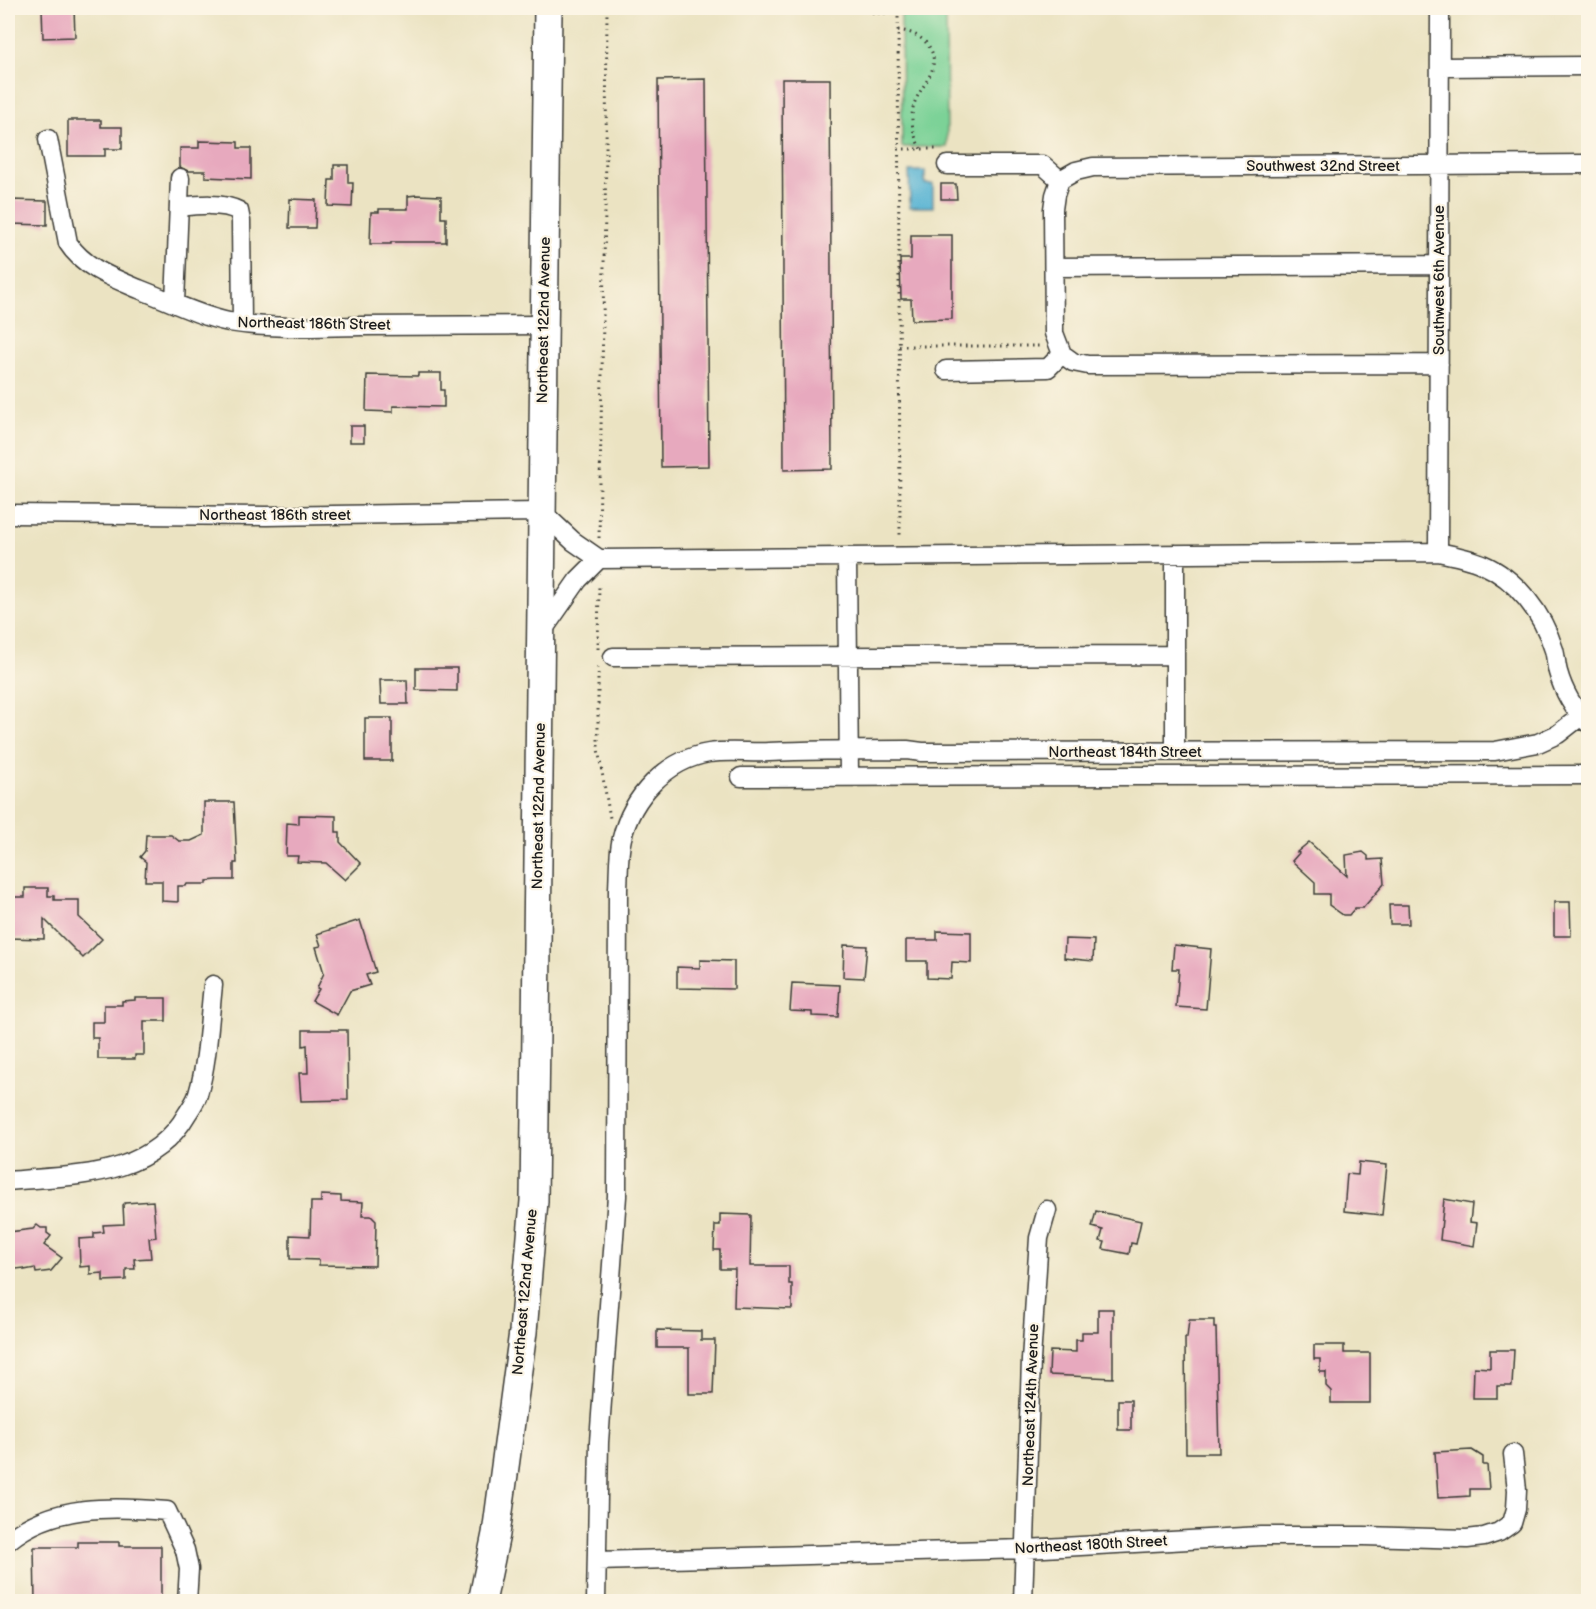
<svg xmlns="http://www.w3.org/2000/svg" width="1596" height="1609" font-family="'Balsamiq Sans',sans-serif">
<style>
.green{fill:#7bd297;stroke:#4c775a;stroke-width:1.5}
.water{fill:#54b2d3;stroke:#386778;stroke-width:1.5}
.building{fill:#e7a9be}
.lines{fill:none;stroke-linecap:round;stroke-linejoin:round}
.minor-casing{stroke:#3b3a35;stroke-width:21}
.highway-casing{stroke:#3b3a35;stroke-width:30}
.path{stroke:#3b3a35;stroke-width:3;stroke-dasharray:1.5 4.5;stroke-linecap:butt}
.minor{stroke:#fff;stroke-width:18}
.highway{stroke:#fff;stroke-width:27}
.labels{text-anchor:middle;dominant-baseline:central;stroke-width:4.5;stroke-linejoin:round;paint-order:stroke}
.street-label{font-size:15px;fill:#1c1c1c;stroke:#fcf5e5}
</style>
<rect width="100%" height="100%" fill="#fcf5e5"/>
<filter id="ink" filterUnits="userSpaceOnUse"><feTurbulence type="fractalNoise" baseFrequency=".0167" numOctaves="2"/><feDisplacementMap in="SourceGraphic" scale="12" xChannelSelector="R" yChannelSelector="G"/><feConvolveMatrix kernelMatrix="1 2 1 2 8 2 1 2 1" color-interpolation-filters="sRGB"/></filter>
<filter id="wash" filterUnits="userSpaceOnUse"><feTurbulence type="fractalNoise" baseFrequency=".008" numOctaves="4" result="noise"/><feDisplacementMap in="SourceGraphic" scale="24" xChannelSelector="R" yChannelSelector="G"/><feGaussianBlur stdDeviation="1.35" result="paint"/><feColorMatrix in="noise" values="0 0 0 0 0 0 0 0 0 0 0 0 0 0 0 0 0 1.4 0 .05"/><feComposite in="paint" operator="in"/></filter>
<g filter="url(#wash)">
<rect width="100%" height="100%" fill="#ebe3c2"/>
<path class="green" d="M901,8h45l1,139h-45z"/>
<path class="water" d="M909,171h16v13h8v23h-23z"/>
<g id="blocks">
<path class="building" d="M42,8h32l1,29 -32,1z
M706,79l3,387 -48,1 -3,-387z
M782,79h48l2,390 -48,1z
M68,120h33v7h21v22h-17v7h-37z
M199,141l39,1v6h13v31l-46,-2v-6h-17l-8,-4v-19h19z
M334,165h14v18h5l-1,24 -24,-1 1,-26h5z
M941,184h15l1,15h-16z
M417,195l24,1v22h5v24h-55v2h-21l1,-32h8v-3h29v-13z
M290,199l26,1 -1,28h-26z
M10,200l37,1v24l-37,-1z
M911,235h41v84l-40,1 -1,-21h-10l-1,-40h11z
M418,373h23v17h3v17l-51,-1v6l-27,-1 1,-36 51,1z
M350,426h14v16h-14z
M416,668h41v23l-41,-1z
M380,680h27l1,24h-27z
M365,718h27v43h-27z
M204,802h30l3,61h-3v17h-17l-10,1v3h-20l-1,2h-8v16l-16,-1v-20h-17l1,-19 -6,-5 5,-6 1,-16h25l8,6h12l13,-6z
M299,815l37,1v16h4v10l21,22 -16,16 -19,-17 -29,-1 1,-6h-12l1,-33 12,1z
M1309,842l38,34 -1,-21 17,-3 5,4v4l14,-1 2,25 -21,24h-8l-6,7h-6l-14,-10v-11h-14v-12l-23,-21 7,-8 -2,-1z
M25,888h23v8h6v4h25v17l23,22 -19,19 -39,-39v20l-36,-1v-24l2,-1v-16h15z
M1554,902h16l1,34h-17z
M1389,905h19l1,19h-19z
M360,920l16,52 -10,3 4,10 -20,6 -13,24 -25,-14 7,-12 -2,-1 7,-15 -8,-26 5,-1 -4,-12z
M937,931l34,1v31l-19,-1 -1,17 -24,-1v-17h-21v-21h31z
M1065,939l29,1 -1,21 -29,-3z
M844,945l23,1 -3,32 -21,-1z
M1174,945l37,4 -5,60 -30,-2 3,-38h-7z
M700,960l34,1v28l-57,-1v-21l23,1z
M792,983l48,2 -2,32 -26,-1v-4l-22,-1z
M135,998h31v23h-22v34h-9v4h-37v-21h-6v-16h12v-17h18v-4l13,-1z
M303,1030h44l1,70 -47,1 -2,-28h9l-1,-28 -4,1z
M1359,1162l28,3 -5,50 -38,-4 3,-37 11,1z
M321,1195l20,1v5l22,1 -1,14h9l5,5 -1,45 -56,-1v-5l-29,-1v-24l20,1 1,-34h10z
M1444,1199l28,5 -2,18 7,1 -3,23 -34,-6z
M153,1201l3,36 -7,1 2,20 -17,1 1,10h-9v11l-23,1v-8l-13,1v-8l-10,1 -1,-28 15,-1v-5l10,-1 -1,-7 21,-1 -1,-19 2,-2z
M1096,1211l45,10 -5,23 -5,-1 -2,11 -26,-5 2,-7 -5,-1 3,-11 -11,-3z
M720,1214l31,1 -1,51h39v18h3v25l-58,-2 1,-38h-15v-19h-6l1,-25h5z
M37,1225l4,3h6v5l4,3 -7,9 18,13 -11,13 -15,2 -1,-5 -11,2v-2l-16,2v-35h2l-1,-3 24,-3z
M1098,1309h15v69l-64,-3 1,-24 26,1v-12h6v-8h16z
M1189,1320h25v8h2l3,125h-33l-1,-115h2z
M657,1330l44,1v9h14l-2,54h-24v-46h-32z
M1314,1345h30v8h26v50h-39v-12l-5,-5v-14h-6v-13h-6z
M1490,1350h24l-2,36h-15v12h-24l1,-31 16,1z
M1118,1400h13v30h-13z
M1472,1450l11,7v8h4l2,24h-19v7l-32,2 -3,-46z
M78,1542h41v4h42v56h-126l-1,-55h44z"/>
</g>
</g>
<g filter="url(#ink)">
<use href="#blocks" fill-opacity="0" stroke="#3b3a35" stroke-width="1.5"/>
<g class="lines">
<defs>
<path id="minor" d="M1440,67l148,-1
M48,139l20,104c16,25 45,35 71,46 29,11 60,27 90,33 43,7 89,5 132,4 61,0 122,-1 182,-1
M947,165h96l17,15
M1060,180l-5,15 -2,14 1,124 8,21 11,8 15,3 351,-1
M1060,180l16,-9 17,-4 495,-3
M179,207c18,-2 44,-5 60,4l2,10 1,102
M1054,267l385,-2
M175,303l5,-125
M946,370l102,-2 14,-14
M8,514l258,2 276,-4 31,29 26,18 839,-7c15,3 30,6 44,12 35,15 61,50 72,86 2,7 2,15 4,22 5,18 16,39 30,51
M1438,552l2,-544
M847,557l2,220
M541,633l37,-53 21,-21
M613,657l562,-2
M1175,751v-197
M741,777l847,-2
M8,1181c65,-6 142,-2 179,-67 4,-6 9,-13 11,-20 10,-34 11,-73 15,-109
M8,1541c44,-37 104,-35 159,-30l18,39 4,19 -2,33
M597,1561l429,-12 235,-13h103l103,3 17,-2 15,-5 13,-9 4,-14 1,-19 -4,-36
M596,1602l3,-160 18,-246 1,-307c1,-16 0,-35 4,-51 10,-41 44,-78 87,-85 20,-3 41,0 60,-1 46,-2 92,-2 138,-2l15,2 573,-1 43,-8 20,-9 23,-18
M1023,1602l8,-242 8,-122 8,-28"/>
<path id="highway" d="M482,1602l14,-68 27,-202 11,-131 14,-1193"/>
</defs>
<use href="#minor" class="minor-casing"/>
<use href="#highway" class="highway-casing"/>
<path class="path" d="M872,13h26l2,522
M898,30c21,2 41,17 34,40 -5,14 -16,24 -19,38 -3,15 1,29 8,41
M898,149h41
M899,346h142
M599,538l7,-383 1,-147
M598,649l1,-66
M598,667v82l12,69"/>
<use href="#minor" class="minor"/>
<use href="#highway" class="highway"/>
</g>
</g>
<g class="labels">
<g class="street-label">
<text x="1323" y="166">Southwest 32nd Street</text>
<text transform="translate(1439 280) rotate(-90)">Southwest 6th Avenue</text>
<text transform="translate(544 320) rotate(-89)">Northeast 122nd Avenue</text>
<text transform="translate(314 324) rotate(1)">Northeast 186th Street</text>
<text x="275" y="515">Northeast 186th street</text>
<text x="1125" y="752">Northeast 184th Street</text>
<text transform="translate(539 806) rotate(-89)">Northeast 122nd Avenue</text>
<text transform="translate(525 1292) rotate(-85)">Northeast 122nd Avenue</text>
<text transform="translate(1031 1405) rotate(-88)">Northeast 124th Avenue</text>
<text transform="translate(1091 1545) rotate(-3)">Northeast 180th Street</text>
</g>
</g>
<rect width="1596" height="1609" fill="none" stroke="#fcf5e5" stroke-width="30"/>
</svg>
